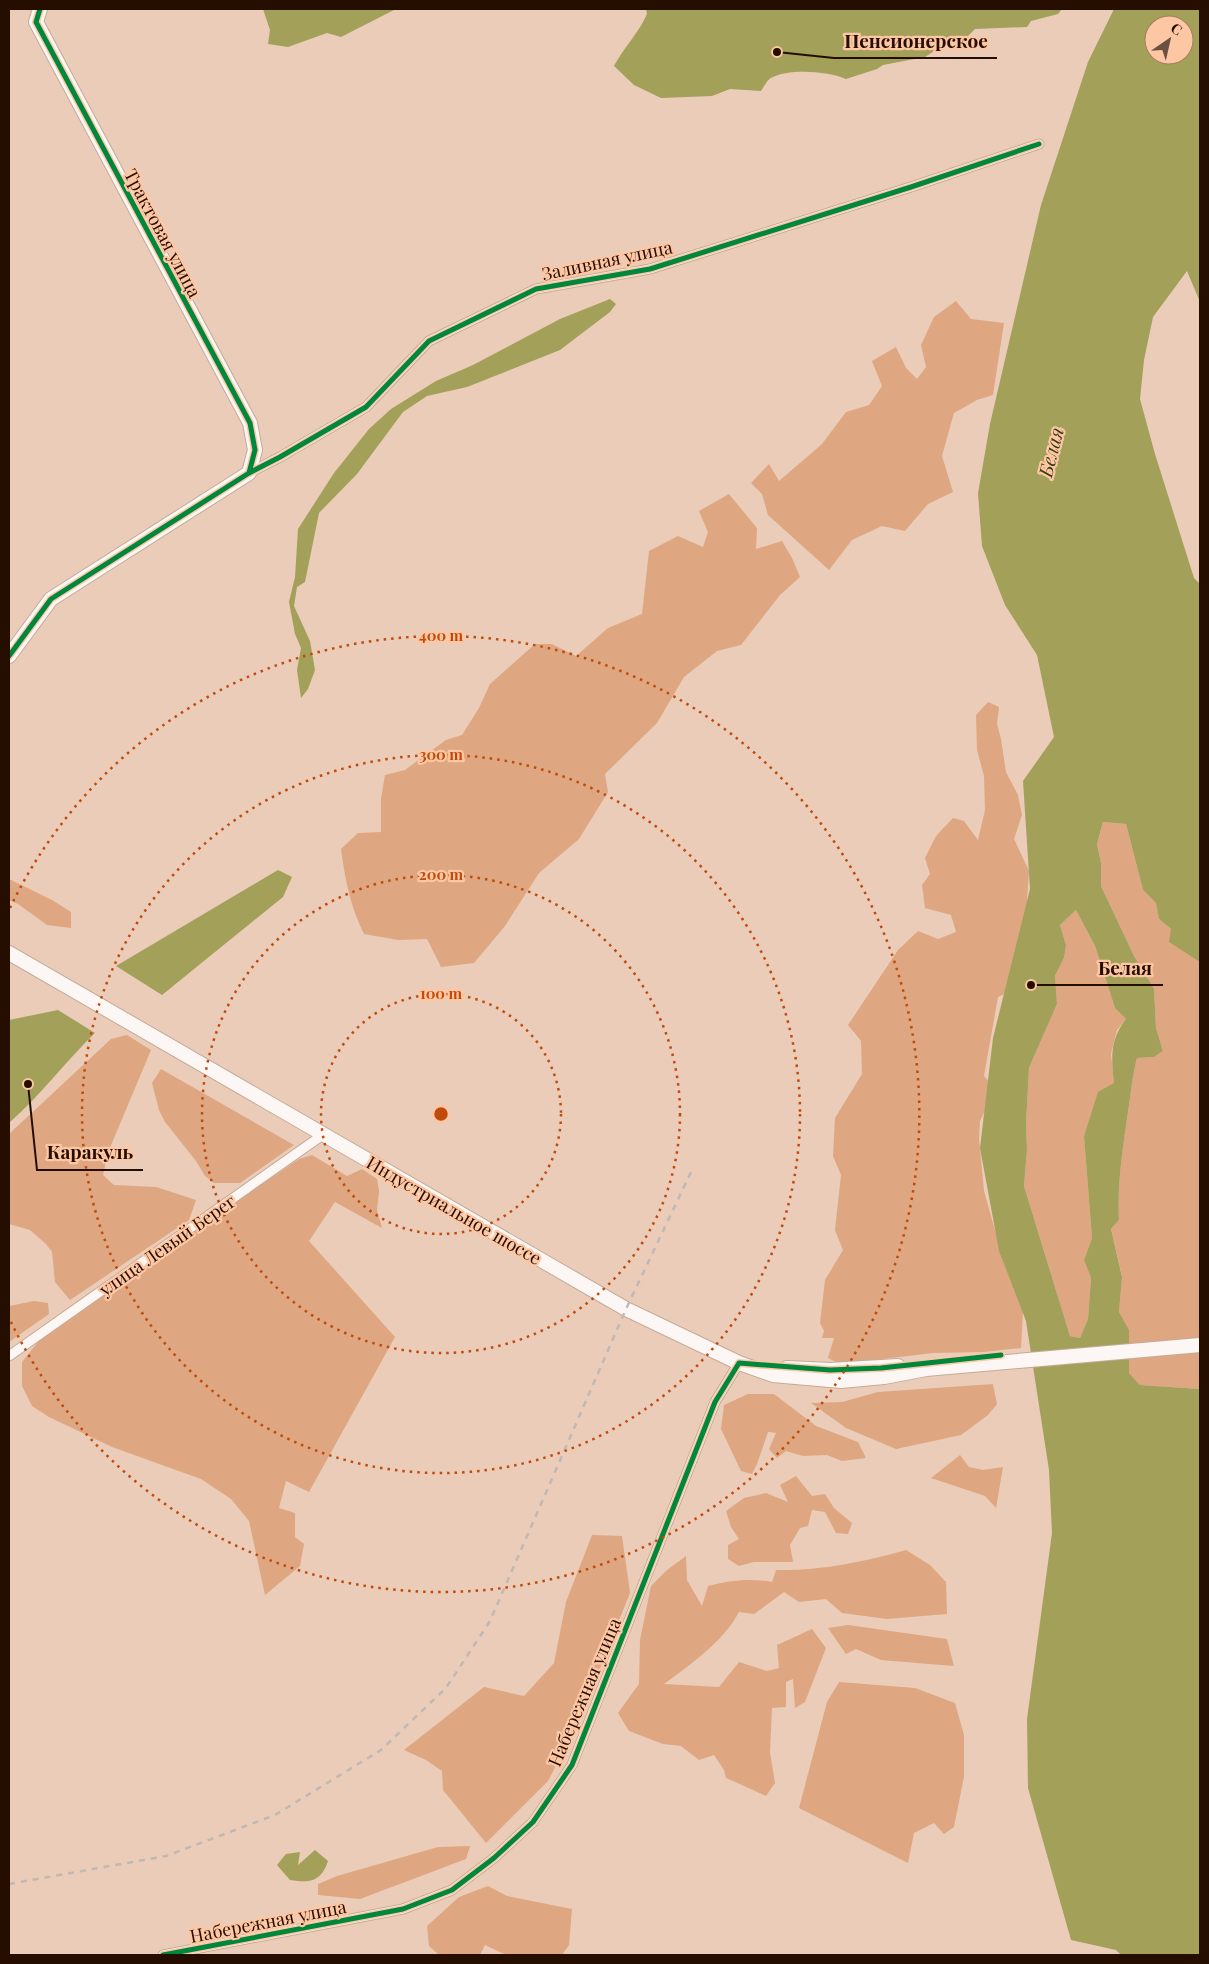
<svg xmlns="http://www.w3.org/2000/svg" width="1209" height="1964" font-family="'Playfair Display',serif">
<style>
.forest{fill:#dea781}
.water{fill:#a3a059;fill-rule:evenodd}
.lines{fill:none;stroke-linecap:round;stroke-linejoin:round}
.street-casing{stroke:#c4ab99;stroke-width:11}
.secondary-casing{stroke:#c4ab99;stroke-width:16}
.street{stroke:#fcf7f4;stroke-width:9}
.secondary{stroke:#fcf7f4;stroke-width:14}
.rail{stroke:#c0b8b3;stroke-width:2.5;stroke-dasharray:6 6;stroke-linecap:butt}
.cycleway-casing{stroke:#fec7a4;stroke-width:8}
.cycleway{stroke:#00873e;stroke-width:5}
.ring{fill:none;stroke:#c14a0a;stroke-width:2.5;stroke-dasharray:2.5 5}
.labels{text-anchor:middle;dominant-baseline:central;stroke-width:4.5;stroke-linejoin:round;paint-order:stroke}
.street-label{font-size:18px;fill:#250d00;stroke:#fec7a4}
.water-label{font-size:19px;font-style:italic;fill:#373a13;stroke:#fec7a4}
.centre{fill:#c14a0a;stroke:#fec7a4;stroke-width:2.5}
.ring-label{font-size:15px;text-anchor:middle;font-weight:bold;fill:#c14a0a;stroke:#fec7a4;stroke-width:4.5;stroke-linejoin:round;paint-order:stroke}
.leader{fill:none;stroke:#250d00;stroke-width:2}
.callout-dot{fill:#250d00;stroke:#fec7a4;stroke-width:2}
.callout-label{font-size:19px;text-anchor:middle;font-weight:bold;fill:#250d00;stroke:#fec7a4;stroke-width:4.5;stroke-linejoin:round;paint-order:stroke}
</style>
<rect width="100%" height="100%" fill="#eaccb8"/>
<path class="forest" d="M956,301l15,18 33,4 -11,72 -16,5 -23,13 -12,43 11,36 -25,12 -23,27 -23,-5 -30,14 -23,30 -61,-55 -6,-21 -11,-11 18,-19 10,17 43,-37 24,-32 23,-7 13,-19 -10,-25 24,-14 10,21 11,11 9,-12 -5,-22 13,-28z
M729,494l28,34 -1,21 26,-8 10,17 8,19 -20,18 -39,50 -24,6 -33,26 -27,46 -52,51 3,18 -29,47 -40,34 -34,53 -31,37 -33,4 -14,-28 -29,1 -34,-6c-14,-28 -19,-55 -23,-85l17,-16 23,-1v-33l4,-24 20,-5 41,-30 16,-5 17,-27 11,-24 45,-40h17l24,12 32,-28 34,-14 7,-63 29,-15 25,11 5,-15 -9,-21z
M988,702l11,5 -2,17 4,15 5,33 12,23 4,20 -8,24 15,32 -2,30 7,24 -17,63 -19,9 -14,79 9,10 -2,12 -11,23 -1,17 5,53 21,75 18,46 -2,36 -38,4 -50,1 -93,11 -12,-6 6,-20h-12l2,-7 -4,-8 5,-43 18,-30 -8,-20 6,-55 -8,-19 2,-38 27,-44 -1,-33 -13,-16 50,-75 20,-19 20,8 18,-7 -5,-17 -26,-7 -3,-23 8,-11 -5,-16 11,-22 17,-18 11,3 14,19 7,-30 -1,-34 -7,-26 -1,-35z
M1103,822l23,2 17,66 13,13 3,16 12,10 29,33v427l-60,-4 -11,-12 -1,-43 -9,-18 3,-36 -11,-47 8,-9c-2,-37 4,-72 9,-108 3,-18 4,-36 9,-54l17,-1 9,-6 -7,-23 -2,-38 -20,-34 -33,-70v-23l-4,-19z
M9,879l43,21 19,12v16l-24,-3 -29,-21 -9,-4z
M1076,910l19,36 20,62 11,11 -9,11 -6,24 3,29 -30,52 8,103 -8,22 7,18 -3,41 -8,19 -10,-2 -46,-150 3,-36 -1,-26 3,-56 28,-64 -2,-28 9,-18 2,-13 -6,-20z
M127,1035l24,15 -42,100 -6,25 11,10 42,2 40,13 -7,20 -119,80 -15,-18 -3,-30 -6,-8 -16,-14 -21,-6v-90l102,-95z
M161,1069l133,76 -54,38h-26l-9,-7 -9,-15 -31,-39 -6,-12 -7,-27z
M312,1155l35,21 15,-7 15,10 2,12 -2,19 5,18 -47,-26 -26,39 86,96 -86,155 -23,-11 -7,27 16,5v24l9,7 -4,22 -35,29 -16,-74 -18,-22 -30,-20 -89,-32 -63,-30 -17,-11 -10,-20v-24l27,-34 250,-169z
M34,1301l14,2 1,11 -40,28v-36z
M993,1384l4,20 -9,11 -27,20 -65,14 -50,-21 -35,-25 31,-1 36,-10z
M748,1394h26l42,32 42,16 8,16 -24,3 -15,-6 -24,1 -17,-5 -9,7 -8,-9 7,-16 -8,-1 -11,32 -5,10 -11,-3 -20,-42 3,-24z
M960,1455l9,12 14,3 20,-3 -7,41 -11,-12 -54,-18z
M796,1476l16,20 13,-2 9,14 18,15 -4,11 -12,-1 -11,-21 -13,-2 -4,16 -8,2 -10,17 3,17h-39l-15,4 -11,-7v-14l11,-6 -8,-12 -5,-16 18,-13 22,-5 22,9 -8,-17z
M592,1535l30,1 8,57 -52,130 -30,58 -62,62 -43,-53 -1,-19 -16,-11 -22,-10 80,-63 40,9 30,-33 12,-61z
M906,1550l24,15 16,17 1,32 -60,5 -45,-6 -16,-14 -27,3 -15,-10 -30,22 -15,-2c-16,30 -48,52 -75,72l55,3 20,-25 28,9 12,-3 -2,-23 35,-16 14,19 -21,54 -10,6 -2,-29 -7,3v25l-14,1 -2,44 5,31 -9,13 -40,-18 -2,-8 -10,-15 -15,5 -18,-14 -18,-2 -34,-13 -11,-18 21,-29 1,-44 11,-54 16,-16 19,-14 1,24 15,26 6,-20c23,-6 41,-8 64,-4l4,-12c45,1 87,-8 130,-20z
M848,1625l99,14 7,27 -73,-6 -25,-11 -10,5 -18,-26z
M839,1682l76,6 40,15 9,32v42l-10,50 -10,7 -10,-11 -20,10 -6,30 -109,-55 28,-106z
M470,1846l-4,13 -106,40 -42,-4v-11l19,-8 101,-29z
M488,1886l19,10 65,13 -3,36 -7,10h-56l-21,-10 -5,10h-41l-10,-9 -2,-20 32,-29z"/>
<path class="water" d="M263,9h133l-55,28 -14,-4 -39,14 -20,-3 2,-14z
M646,9h416l-4,5 -27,7 -4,6 -52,2 -8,8 -12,6h-9l-21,14 -42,8 -6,4 -31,10c-17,-8 -58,-11 -75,-1 -4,2 -7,9 -10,13l-31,-2 -18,7 -51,2 -27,-13 -20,-19c10,-19 24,-32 33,-52z
M1114,9h86v293l-13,-31 -34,46 -9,43 -4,39 15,55 39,124 6,6v378l-31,-20 2,-13 -12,-10 -3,-16 -13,-13 -17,-66 -23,-2 -6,22 4,19v23l33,70 20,33 2,39 7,23 -9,6 -17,1c-5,19 -6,36 -9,54 -5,36 -11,71 -9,108l-8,9 11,48 -3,35 10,18v43l11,12 60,4v566h-79l-5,-5 -45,-10 -43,-152 -1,-69 25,-186 -3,-63 -23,-149 -27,-70 -19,-103 13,-110 37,-149 -7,-108 31,-44 -17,-82 -32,-50 -23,-59 -4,-53 12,-69 51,-219 47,-143zM1154,25h30v30h-30zM1076,910l19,36 20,62 11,11c-16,20 -15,39 -12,64l-16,9 -14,44 8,102 -8,22 7,18 -3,41 -8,19 -10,-2 -46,-150 3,-36 -1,-26 3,-56 28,-64 -2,-28 9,-18 2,-13 -6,-20z
M610,299l6,5 -6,8 -50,38 -93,37 -40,9 -24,16 -46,62 -38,39 -14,69 -8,5 -3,19 16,35 5,29 -7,19 -7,9 -4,-28 4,-22 -6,-14 -6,-32 6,-25 3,-48 36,-56 35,-44 22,-20 45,-28 37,-16 87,-46z
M278,870l14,7 -9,20 -121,98 -46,-29z
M58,1010l37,23c-30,29 -55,63 -86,90v-103z
M315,1850l13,11c-7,21 -18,22 -38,19l-13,-15 9,-11 14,-2 -2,13z"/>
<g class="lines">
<defs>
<path id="street" d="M249,473l31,-16 86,-50 63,-66 107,-52 114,-20 261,-82 128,-43
M9,1356l315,-222
M163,1955l240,-46 49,-19 42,-32 39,-36 39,-57 143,-363 24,-39"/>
<path id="secondary" d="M9,656l42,-57 198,-126 6,-23 -5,-27 -214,-401 4,-13
M9,953l617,356 113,54 34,12 68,6 43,-4 42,-8 274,-24
M787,1368l43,2 68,-4"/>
</defs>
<use href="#street" class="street-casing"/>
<use href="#secondary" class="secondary-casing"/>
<use href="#street" class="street"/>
<use href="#secondary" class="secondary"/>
<path class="rail" d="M9,1884l157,-28 109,-41 106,-65 65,-62 44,-67 136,-312 65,-137"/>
<defs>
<path id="cycleway" d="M40,9l-4,13 214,401 5,27 -6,23
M9,656l42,-57 198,-126 31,-16 86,-50 63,-66 107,-52 114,-20 261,-82 128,-43
M163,1955l240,-46 49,-19 42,-32 39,-36 39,-57 143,-363 24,-39 91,7 51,-2 120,-13"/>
</defs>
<use href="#cycleway" class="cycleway-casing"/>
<use href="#cycleway" class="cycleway"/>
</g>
<g class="ring">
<circle cx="441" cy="1114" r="120"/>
<circle cx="441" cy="1114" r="239"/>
<circle cx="441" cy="1114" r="359"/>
<path d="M10 908A478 478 0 1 1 10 1320"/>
</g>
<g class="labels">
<g class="street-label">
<text transform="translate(163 233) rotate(62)">Трактовая улица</text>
<text transform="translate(607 260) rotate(-12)">Заливная улица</text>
<text transform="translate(454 1210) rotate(30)">Индустриальное шоссе</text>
<text transform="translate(167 1245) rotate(-35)">улица Левый Берег</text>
<text transform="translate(584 1692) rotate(-67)">Набережная улица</text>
<text transform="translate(268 1921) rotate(-11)">Набережная улица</text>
</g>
<g class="water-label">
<text transform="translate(1050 452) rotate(-76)">Белая</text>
</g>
</g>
<circle cx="441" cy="1114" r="8" class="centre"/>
<g class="ring-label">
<text x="441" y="641">400 m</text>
<text x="441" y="760">300 m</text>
<text x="441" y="880">200 m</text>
<text x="441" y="999">100 m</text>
</g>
<path class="leader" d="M777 52L834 58H997M1031 985L1088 985H1163M28 1084L37 1170H143"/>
<g class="callout-dot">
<circle cx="777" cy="52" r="5"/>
<circle cx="1031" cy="985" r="5"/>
<circle cx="28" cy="1084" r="5"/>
</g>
<g class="callout-label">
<text x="916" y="48">Пенсионерское</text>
<text x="1125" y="975">Белая</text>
<text x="90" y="1159">Каракуль</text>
</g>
<rect width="1209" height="1964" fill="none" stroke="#250d00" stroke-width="20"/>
<g transform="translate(1169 40) rotate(34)"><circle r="24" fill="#fec7a4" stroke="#a77d62"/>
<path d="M0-4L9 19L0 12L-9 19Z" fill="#6a5040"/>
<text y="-8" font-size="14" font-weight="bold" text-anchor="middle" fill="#250d00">С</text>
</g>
</svg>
